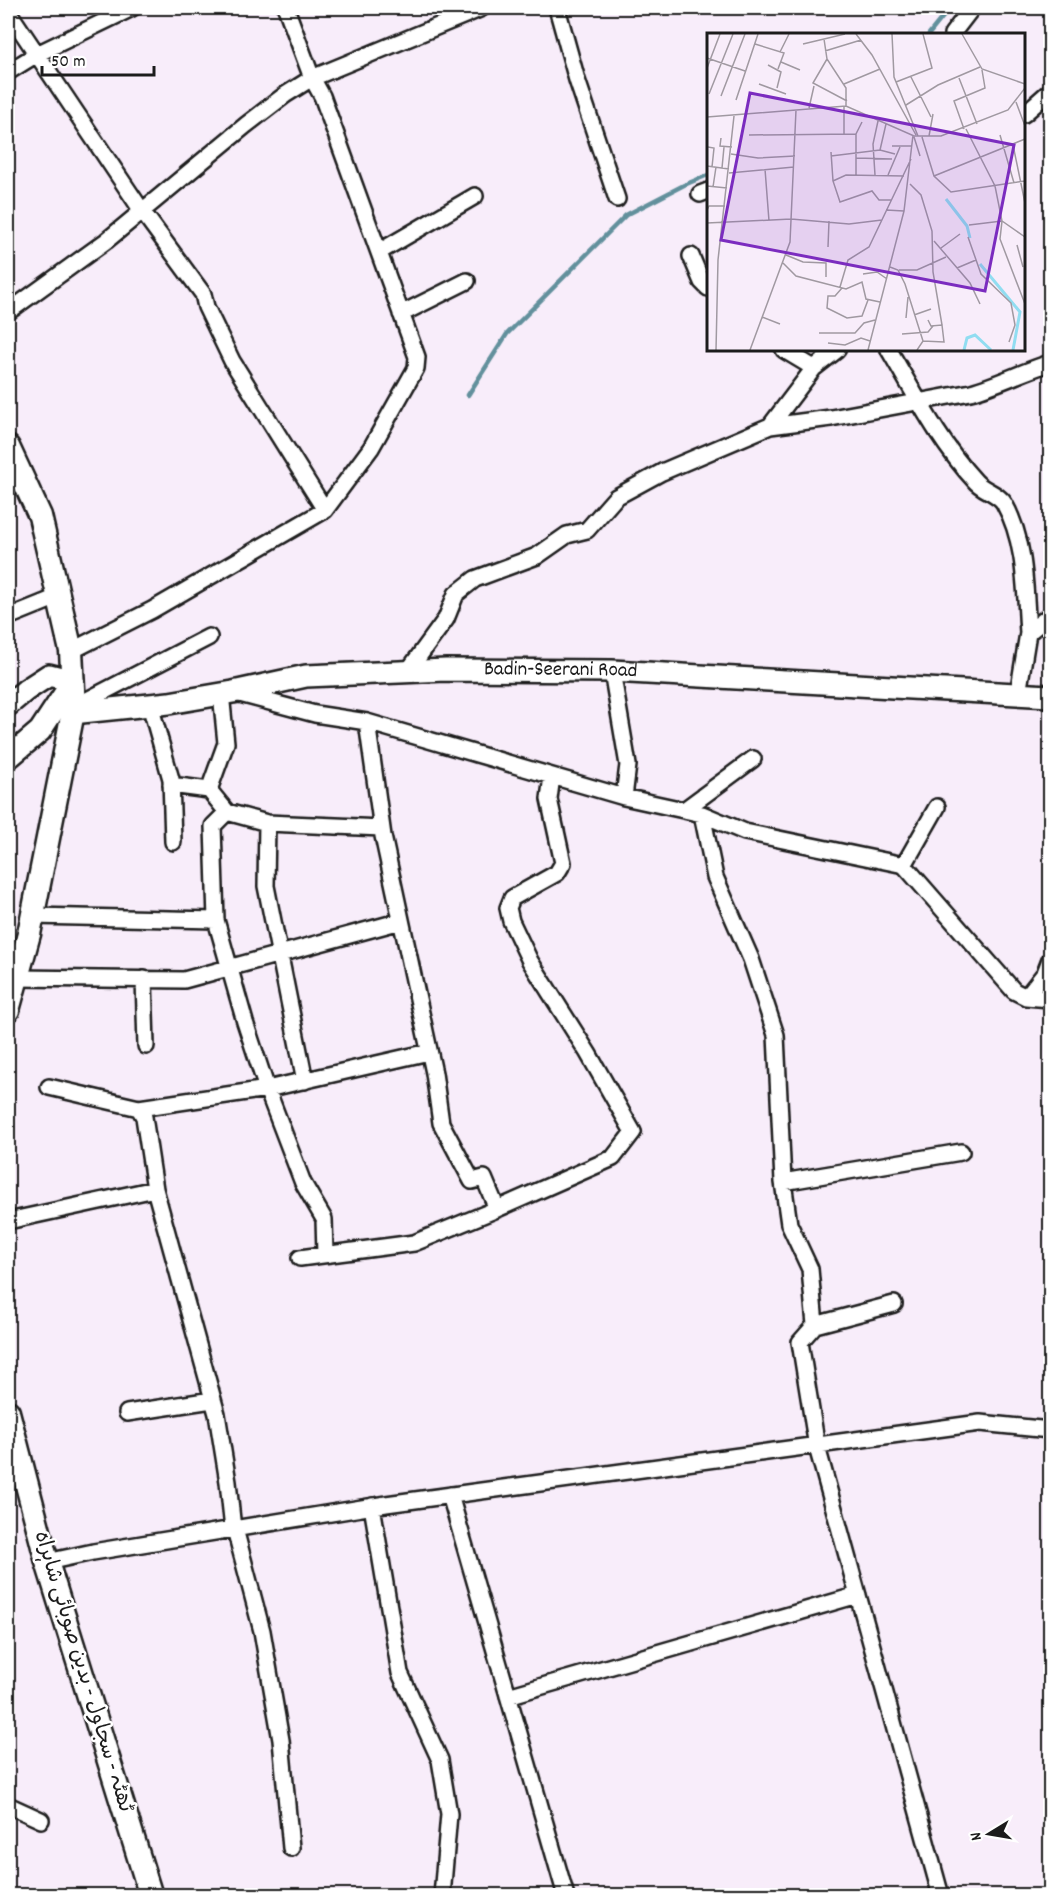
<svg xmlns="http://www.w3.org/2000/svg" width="1058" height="1903" font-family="Dekko,'Playpen Sans Arabic',sans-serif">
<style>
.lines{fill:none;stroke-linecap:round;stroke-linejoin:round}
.stream{stroke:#62909c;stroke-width:4.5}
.street-casing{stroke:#1c1c1c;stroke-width:20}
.secondary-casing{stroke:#1c1c1c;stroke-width:26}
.primary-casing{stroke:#1c1c1c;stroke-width:27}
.street{stroke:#fff;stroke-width:15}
.secondary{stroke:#fff;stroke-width:21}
.primary{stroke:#fff;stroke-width:22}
.labels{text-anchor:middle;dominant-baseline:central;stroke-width:5;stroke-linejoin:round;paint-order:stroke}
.street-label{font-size:21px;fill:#1c1c1c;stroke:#fff}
.inset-river{fill:none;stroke:#91ddf1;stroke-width:3}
.inset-road{fill:none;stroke:#a099a1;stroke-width:1.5}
.view{fill:#7b2cbf;fill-opacity:0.15;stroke:#7b2cbf;stroke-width:3}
.inset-edge{fill:none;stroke:#1c1c1c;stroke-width:3}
</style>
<rect width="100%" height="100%" fill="#f8edfa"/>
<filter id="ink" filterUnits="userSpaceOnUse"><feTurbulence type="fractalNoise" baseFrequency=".0167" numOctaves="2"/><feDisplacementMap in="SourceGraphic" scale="12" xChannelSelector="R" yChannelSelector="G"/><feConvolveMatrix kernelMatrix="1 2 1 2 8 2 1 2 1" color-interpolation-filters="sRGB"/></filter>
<g filter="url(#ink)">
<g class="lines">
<path class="stream" d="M929,34l21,-26
M468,395l39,-61 119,-119 58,-30 24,-10"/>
<defs>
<path id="street" d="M557,8l20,72 40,119
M8,11l134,200 61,83 3,13 26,54 93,149
M952,34l20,-26
M8,72l29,-18 95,-46
M1024,114l26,-23
M700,194l8,-3
M379,252l96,-56
M691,256l11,26 6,6
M8,312l98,-71 140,-116 39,-30 27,-17 170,-70
M401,314l66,-33
M784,350l30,18
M889,350c26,44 50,92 86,131 7,9 23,12 29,22 22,39 21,86 24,130
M770,426l44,-58 23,-18
M8,617l52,-21
M71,651l81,-41 173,-100 46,-62 45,-80 1,-11 -95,-261 -10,-18 -26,-70
M408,671l38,-52 10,-25 19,-15 62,-23 30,-21 20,-5 29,-33 46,-25 108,-46 61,-8 140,-26c28,-8 53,-21 79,-29
M612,671l16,94 -4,32
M236,693l79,21 52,8 257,75 78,17 43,18 159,33 110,126 12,6 24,2
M1018,694l10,-61 22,-18
M150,705l21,74 2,63
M74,707l135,-70
M367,722l16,114 51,237 7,50 31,58 12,-3 13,31 116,-51 20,-26 -45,-79 -58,-92 -19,-40 -3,-13 4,-10 45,-25 6,-10 -14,-64 3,-23
M171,785l38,5 18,22 40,11 115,5
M209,790l17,-47 -5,-50
M684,810l69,-51
M227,812l-14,14 3,94 29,102 22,67 36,94 21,36 1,35
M702,814l13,63 36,82 25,76 7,147 6,42 21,45 5,56 -15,17 17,105 124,449
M267,823l-1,63 39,195
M904,865l33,-58
M32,916l184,4
M16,978l168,2 217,-59
M144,979l2,67
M1026,997l19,-24 5,-13
M49,1087l90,21 128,-19 162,-37
M139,1108l5,9 11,72 62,225 11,68 5,47h2l27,102 19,109 10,108
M783,1182l178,-30
M8,1221l147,-32
M300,1258l114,-15 83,-34
M815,1325l79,-21
M127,1413l85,-13
M450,1495l116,401
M372,1506l28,167 40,87 9,54 -7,82
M47,1562l46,-10 293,-48 594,-81 70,7
M508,1696l350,-101
M8,1805l33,15"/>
<g id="secondary">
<path d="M8,705l18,-15 23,-15 24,6 -33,50 -32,27"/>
<path id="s1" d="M72,713l97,-10 64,-11 73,-16 140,-6 166,1 438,25"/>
</g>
<path id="primary" d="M8,447l32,69 31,135 3,56 -45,227 -21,76
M8,1412l39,150 104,334"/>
</defs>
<use href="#street" class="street-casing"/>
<use href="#secondary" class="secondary-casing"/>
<use href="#primary" class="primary-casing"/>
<use href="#street" class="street"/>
<use href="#secondary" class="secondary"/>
<use href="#primary" class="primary"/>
</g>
</g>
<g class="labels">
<g class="street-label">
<text stroke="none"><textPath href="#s1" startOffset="492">Badin-Seerani Road</textPath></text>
<text transform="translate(82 1672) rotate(73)">ٹھٹہ - سجاول - بدین صوبائی شاہراہ</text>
</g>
</g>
<g transform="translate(707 33)">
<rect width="318" height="318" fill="#f8edfa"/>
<path class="inset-river" d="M239,166l21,27 3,12M273,231l40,48 -7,38M257,317l3,-12 8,-3 16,15"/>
<path class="inset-road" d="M149,1l16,21 44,80M185,1l2,43 24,59M255,1l20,35 43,15M117,6l3,20 19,29v18M48,11l29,9 -6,16M96,11l42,-10M118,18l36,-11M73,19l9,-18M0,25l38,13M120,26l-14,24 34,18M74,29l19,8M61,32l13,7 -4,16M0,35l13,-34M204,44l20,40M252,45l18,46M189,49l36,-14 -9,-34M52,51l27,10M137,51l36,-15M2,61l24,-60M14,63l24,-62M29,67l22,-66M309,69l9,24M199,72l32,-20 42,-18M137,73v28M102,75l5,-22M0,84l139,-11 68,30h27l67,-26 17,-22M257,96l-10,-28 31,-13 -3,-18M259,96l29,57 7,35 -2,18 25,65M42,102l107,-1M293,102l14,48M222,103l4,-22M207,104l6,19M215,104l12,39 17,16 74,-11M14,105l-1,8 12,1M306,112l12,58M185,113h20M1,114l6,1 -2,19M173,117l6,-26M124,119l2,29M24,121l27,4 37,-2M124,123l49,-6 15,4M149,125l36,1M0,133l22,3M15,135l2,-21M58,136l4,52M22,140l65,-6M168,142l-2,-31 5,-23M181,142l12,-28M149,143v-42l6,-12M227,143l91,-37M203,151l11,11 11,36 1,41 9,53M0,153l20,2M6,154l3,-20M184,167h-12l-7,-9 -32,11 -7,-21 13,-6 58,1M0,177l2,-4h16M179,177l18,1M0,190l84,-4 58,5 33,-4M262,192l33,-4 23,16M261,204l13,37 30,29 4,22 -6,17M227,208l36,42 10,21M310,212l6,22M121,214l1,-26M234,215l19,-14M79,222l17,7 23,1v14M76,230l13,13 50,13 16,-7 4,17 14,3M183,234l8,3 7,14 18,57M250,235l19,-8M192,237h18l29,-13M156,241l14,-2 10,7M133,254l8,-27 21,-13 42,-88M135,255l-7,8h-7l-1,12 20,10 15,-2 6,-16M207,282l17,-6M55,284l18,7M199,285l2,-21M112,300h36l9,-10 11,-3M195,301l26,-2 5,-6M121,310l17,2 16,-7 9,3M9,317l2,-90 16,-144M43,317l40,-108 6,-132M161,317l36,-139 9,-76M210,317l6,-9 21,1 -2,-17 -11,1 -3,-6"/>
<path class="view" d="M43,60l264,52 -29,146 -264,-51z"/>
<rect width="318" height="318" class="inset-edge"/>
</g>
<rect width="1058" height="1903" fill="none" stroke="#fff" stroke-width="30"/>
<rect x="15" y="15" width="1028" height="1873" fill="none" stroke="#1c1c1c" stroke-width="2" filter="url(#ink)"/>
<g transform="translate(989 1834) rotate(259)" stroke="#ffffff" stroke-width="4.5" paint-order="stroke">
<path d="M0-4.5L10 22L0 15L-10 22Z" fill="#1c1c1c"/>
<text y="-9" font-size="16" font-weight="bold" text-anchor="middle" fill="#1c1c1c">N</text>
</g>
<path d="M42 66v9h112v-9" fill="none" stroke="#1c1c1c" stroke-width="3"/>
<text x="51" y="66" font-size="18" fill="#1c1c1c" stroke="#ffffff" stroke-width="4.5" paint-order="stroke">50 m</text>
</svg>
